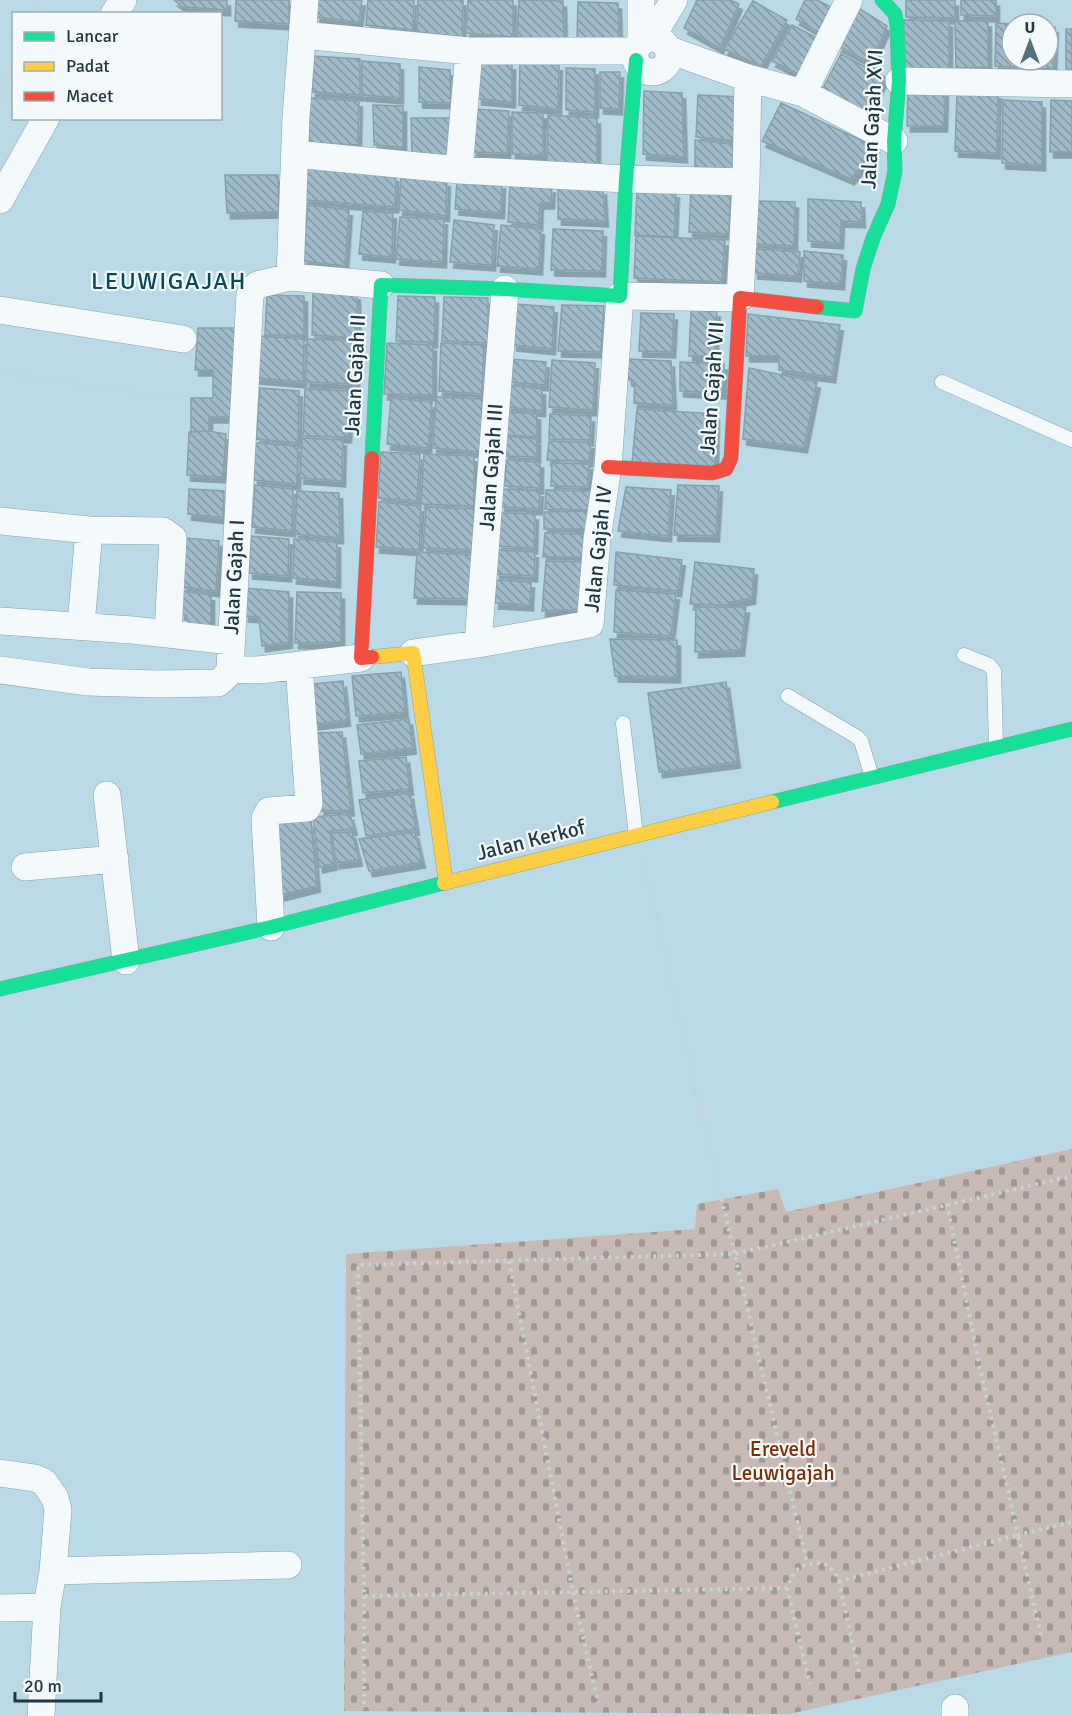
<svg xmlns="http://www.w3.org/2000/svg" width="1072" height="1716" font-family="Signika,sans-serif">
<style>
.cemetery{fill:url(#cemetery-stones)}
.building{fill:url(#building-back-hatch);stroke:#89a0ab;stroke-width:1.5;filter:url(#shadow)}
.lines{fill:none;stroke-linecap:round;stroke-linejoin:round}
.lane-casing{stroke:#89a3ac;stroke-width:15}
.street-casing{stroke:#89a3ac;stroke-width:28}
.fast-casing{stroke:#89a3ac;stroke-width:15}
.slow-casing{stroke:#89a3ac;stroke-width:15}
.jam-casing{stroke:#89a3ac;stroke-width:15}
.path{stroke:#c7d2d5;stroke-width:4;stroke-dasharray:3 4.5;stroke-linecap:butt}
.lane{stroke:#f4f9fb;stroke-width:14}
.street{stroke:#f4f9fb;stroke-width:27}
.fast{stroke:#16e098;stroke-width:14}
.slow{stroke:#ffcf43;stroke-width:14}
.jam{stroke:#f24e42;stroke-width:14}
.labels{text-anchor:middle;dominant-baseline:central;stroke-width:4.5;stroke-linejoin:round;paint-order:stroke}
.street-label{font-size:21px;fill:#203841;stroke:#f4fafc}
.park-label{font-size:21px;fill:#7e2d01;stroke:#f4fafc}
.quarter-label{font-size:24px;letter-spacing:1.5px;fill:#02495b;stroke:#f4fafc}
</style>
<defs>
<pattern id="cemetery-stones" width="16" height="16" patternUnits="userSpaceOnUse" patternTransform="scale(1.5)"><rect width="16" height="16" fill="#c7b9b3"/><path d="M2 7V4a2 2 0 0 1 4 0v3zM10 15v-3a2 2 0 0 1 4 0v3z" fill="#a19793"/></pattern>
<pattern id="building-back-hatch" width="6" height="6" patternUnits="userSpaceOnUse" patternTransform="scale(1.5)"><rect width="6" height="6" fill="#a0bbc9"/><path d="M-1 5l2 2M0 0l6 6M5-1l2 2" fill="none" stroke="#8299a5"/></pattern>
<filter id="shadow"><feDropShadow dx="3.5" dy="6" stdDeviation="0" flood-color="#0004"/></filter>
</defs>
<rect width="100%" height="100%" fill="#b9dae6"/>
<path class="cemetery" d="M1072,1149v503l-283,62 -445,-3 2,-457 349,-25 2,-25 81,-15 8,23z"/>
<path class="building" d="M174,0h53v10l-44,-3z
M236,0h53v24l-54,-3z
M318,0h44l-3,22 -43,-5z
M368,0h46l-1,30 -47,-5z
M418,0h45l-1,37 -45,-5z
M468,0h45v37l-47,-4z
M519,0l44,1 1,39 -47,-3z
M697,0h33l9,4 -19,44 -36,-20z
M805,0h12l16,8 -13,25 -24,-14z
M906,0h49v18l-49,-1z
M961,0h35v16l-35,-1z
M753,1l34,19 -26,46 -37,-17z
M578,2l40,1 1,38h-42z
M857,7l30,19 -16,37 -33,-17z
M903,20l46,1v50l-45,-1z
M955,21h33v46l-32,1z
M996,23l16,1v36h36v-33h7l-2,42 -58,-3z
M792,25l25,13 -19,36 -26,-13z
M1066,29h6v40h-6z
M841,54l44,23 -20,37 -44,-22z
M312,56l48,3v36l-48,-3z
M362,61l38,3v34l-38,-3z
M520,62l39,3 -1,44 -39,-4z
M480,63l32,1v38l-34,-3z
M419,67l31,3 1,33 -32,-1z
M566,68l29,1v43l-29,-2z
M600,72h20l-1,37 -19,-1z
M908,86l37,1 -1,39h-37z
M644,91l38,2 2,64 -41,-3z
M957,92l41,1 -1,60 -42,-2z
M698,95l44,2 -1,44 -45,-4z
M310,98l49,3 -1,44 -49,-2z
M1003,100l39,2v63l-40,-2z
M1051,100l21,1v51h-22z
M781,103l95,44 -25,32 -89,-38z
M373,105l30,1v41l-29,-2z
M475,109l34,2 -2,42 -34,-1z
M512,112l31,1v42l-31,-1z
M548,115l49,3v50l-50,-3z
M411,118h39l-1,39 -37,-2z
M695,140l45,5 -3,25h-42z
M306,167l90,9 -1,31 -91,-7z
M225,175h53l1,37 -52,1z
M401,175l46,6 -1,35 -47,-6z
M457,181l45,2 -1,30 -46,-4z
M510,184l42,3 -1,16h-11l-1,22 -31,-3z
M558,187l45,2 2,32 -47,-2z
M691,190l40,2 -2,42 -40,-2z
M637,191l39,1 -2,45 -39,-2z
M808,199l53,3 1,20 -21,-1 -1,22 -32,-2z
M758,201l37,1 -1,44 -40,-2z
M308,205l41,5 -4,56 -42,-5z
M363,211l30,2 -1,44 -33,-3z
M400,217l44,2 -1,43 -47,-3z
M454,220l40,5 -2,40 -42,-3z
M501,225l40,4 -2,40 -42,-3z
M553,229l50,2 -1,40 -51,-1z
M636,236l89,4 -3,42 -88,-4z
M756,249l44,3 -2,24 -44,-3z
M804,251l39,4 -2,29 -37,-3z
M313,291l44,3 1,44 -46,-3z
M267,295l37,1v39h-39z
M398,296l37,1 -1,45 -38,-1z
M444,297l44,1v45l-46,-2z
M514,304l40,3 -2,42 -39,-4z
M562,305l42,1 -3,46 -43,-1z
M691,310l26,1 -3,45h-25z
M641,313l33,1 -2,38 -33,-1z
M748,314l92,11 -8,52 -53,-7v-14h-33z
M198,328h38l-5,89h-22v14l-18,1v-34h22v-28h-18z
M259,336l45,3 -1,43 -47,-4z
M307,339l51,2 -2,43 -50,-2z
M387,343l46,2v50l-49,-1z
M441,343l43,2 -2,49 -43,-3z
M511,359l35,3 -1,23 -35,-3z
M628,359l43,2 2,44 -39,-2 1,-21 -7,-2z
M552,360l43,3 -2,47 -44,-3z
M680,362l44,2 -1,29 -43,-2z
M749,368l68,14 -13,65 -61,-8z
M509,385l33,4v22l-35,-4z
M260,388l39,3 -1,52 -42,-4z
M305,389l46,2 -3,46 -45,-1z
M436,397l46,2 -1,53 -48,-4z
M391,398l41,4 -4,46 -41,-4z
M637,409l79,5 -1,53 -83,-4z
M506,412l31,2v23l-32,-2z
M550,414l41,2 -1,24 -41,-1z
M209,431l17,3 -3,43 -36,-2 2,-43z
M505,436l32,3v18l-32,-1z
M302,438l41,2 -1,41 -42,-3z
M549,441l42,2 -2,18 -42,-1z
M255,443l43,3 -1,38 -43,-4z
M381,452l39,2 -3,47 -39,-3z
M424,454l50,2v50l-53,-2z
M506,460l34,2v26l-35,-2z
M552,463l37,1 -1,23 -37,-1z
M255,485l38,4 -1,42 -40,-4z
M678,485l41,1 -3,50 -42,-1z
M626,487l45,3 -3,46 -50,-5z
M189,489l35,2 -1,27 -35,-4z
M502,489l38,2 -1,18 -38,-2z
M546,490l45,1 -1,19 -45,-1z
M297,491l42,2 1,45 -45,-4z
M379,502l42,4 -2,44 -43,-3z
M426,507l48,2 -1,41 -50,-2z
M589,511l-1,18h-44v-17z
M500,513l35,1 -1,34 -36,-2z
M545,533l41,1 -1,23h-42z
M251,536l38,3 -1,37 -39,-3z
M185,538l34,3 -3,50 -33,-4z
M294,539l43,3v40l-44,-4z
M497,550l38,2 -1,24 -38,-2z
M417,552l57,3v44l-60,-1z
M616,552l66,8 -4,31 -64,-6z
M546,561l39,1 -2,47 -41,2z
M695,562l59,7 -2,29 -22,4 -1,3 -39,-1z
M496,580l35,2 -1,23 -35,-2z
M246,588l43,4v50l-27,4 -3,-29 -14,-1z
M616,590l60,4 -5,42 -57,-4z
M181,591l30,4v34l-21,-3 -4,-11 -5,-1z
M297,592l44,1v49l-46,1z
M696,607h50l-5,43 -46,2z
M610,639l67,1v37l-62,-1z
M401,672l4,40 -49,4 -4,-40z
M343,681l4,39 -32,4 -2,-40z
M726,682l11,80 -78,10 -11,-79z
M409,719l4,29 -52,6 -4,-29z
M342,732l9,78 -30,1 -6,-78z
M406,757l4,32 -47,4 -4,-32z
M410,793l6,36 -50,7 -7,-36z
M350,814l4,15 -24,2 4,33 -15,3 -6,-50z
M311,821l6,65 -36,9 -3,-73z
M352,832l7,28 -23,3 -4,-30z
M415,832l7,30 -53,9 -10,-32z"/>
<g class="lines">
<defs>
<path id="lane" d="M942,382l130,58
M964,655l25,10 5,6 2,75
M788,696l69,41 4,4 11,36
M623,723l13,112"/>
<path id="street" d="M641,0v43
M114,14l9,-14
M302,35l167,16h166
M651,38l23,-38
M635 55a17 17 0 1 1 34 0a17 17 0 1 1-34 0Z
M669,50l79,28 55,15 91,48
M899,81l173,3
M803,93l46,-93
M295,154l164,16 167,9 120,3
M459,170l10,-119
M0,200l46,-82
M290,277l6,-160 9,-117
M0,310l183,29
M0,521l89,9 74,1 10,7 -5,96
M0,621l132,9 99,11
M81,626l8,-96
M478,644l27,-355
M413,653l65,-9 112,-20 7,-85 11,-72 12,-171 120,2 6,-116 2,-104
M230,669l29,1 102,-12
M0,670l88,12 70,2 60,-1 9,-8 3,-6 20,-375 7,-9 33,-8 91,8
M107,795l19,166
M25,867l90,-8
M271,927l-6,-109 4,-7 38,-3 2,-4 -10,-138
M0,1473l35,5 9,4 11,16 3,12 -5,61 -6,36 -6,109
M53,1571l235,-6
M0,1608l47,-1
M955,1716v-8"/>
<path id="fast" d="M817,307l38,4 8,-42 10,-31 15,-34 7,-33 -1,-30 5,-60 -2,-56 -2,-11 -13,-14
M372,458l9,-173 124,4 115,7 6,-117 10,-119
M772,802l300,-73
M0,989l271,-62 173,-44"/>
<path id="slow" d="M372,657l41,-4 33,230
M444,883l328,-81"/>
<path id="jam" d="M372,458l-11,200 11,-1
M608,467l104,6 14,-4 5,-11 9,-160 77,9"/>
</defs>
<use href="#lane" class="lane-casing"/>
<use href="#street" class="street-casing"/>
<use href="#fast" class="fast-casing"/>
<use href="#slow" class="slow-casing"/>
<use href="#jam" class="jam-casing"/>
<path class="path" d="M30,14l5,-14
M0,101l14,-39
M0,372l180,27
M643,863l164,700
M947,1204l33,164 38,167 54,-13
M509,1261l64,331 25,111
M839,1581l20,92
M787,1588l23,96
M364,1596v110
M1041,1635l-23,-100 -179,46 -4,-8 -11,-10c-23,0 -29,4 -37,25l-423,8 -6,-331 377,-11 337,-78"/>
<use href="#lane" class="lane"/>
<use href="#street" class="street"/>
<use href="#fast" class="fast"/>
<use href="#slow" class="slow"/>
<use href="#jam" class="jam"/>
</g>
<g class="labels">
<g class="street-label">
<text transform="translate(872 119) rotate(-87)">Jalan Gajah XVI</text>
<text transform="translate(355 375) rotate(-87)">Jalan Gajah II</text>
<text transform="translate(712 388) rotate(-86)">Jalan Gajah VII</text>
<text transform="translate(491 467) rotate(-86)">Jalan Gajah III</text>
<text transform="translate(598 549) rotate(-84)">Jalan Gajah IV</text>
<text transform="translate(234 577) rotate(-87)">Jalan Gajah I</text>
<text transform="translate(531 840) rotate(-14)">Jalan Kerkof</text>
</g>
<g class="park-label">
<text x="783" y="1449">Ereveld<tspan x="783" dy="24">Leuwigajah</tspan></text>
</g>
<g class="quarter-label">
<text x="169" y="281">LEUWIGAJAH</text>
</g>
</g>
<rect x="12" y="12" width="210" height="108" fill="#f4fafc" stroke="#9facb1" stroke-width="1.5"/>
<rect x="24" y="32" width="30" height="9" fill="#16e098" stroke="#9facb1" stroke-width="1.5"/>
<text x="66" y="42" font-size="18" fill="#203841">Lancar</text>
<rect x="24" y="62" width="30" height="9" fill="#ffcf43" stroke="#9facb1" stroke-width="1.5"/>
<text x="66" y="72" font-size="18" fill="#203841">Padat</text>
<rect x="24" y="92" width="30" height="9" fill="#f24e42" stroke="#9facb1" stroke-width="1.5"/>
<text x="66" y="102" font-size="18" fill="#203841">Macet</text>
<g transform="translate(1030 42)"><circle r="28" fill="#f4fafc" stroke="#9facb1" stroke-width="1.5"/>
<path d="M0-4.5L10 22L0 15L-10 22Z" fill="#56717b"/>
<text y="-9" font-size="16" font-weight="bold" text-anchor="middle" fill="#203841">U</text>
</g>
<path d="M15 1692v9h86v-9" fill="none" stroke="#203841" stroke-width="3"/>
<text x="24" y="1692" font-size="18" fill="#203841" stroke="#f4fafc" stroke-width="4.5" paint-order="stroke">20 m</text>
</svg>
